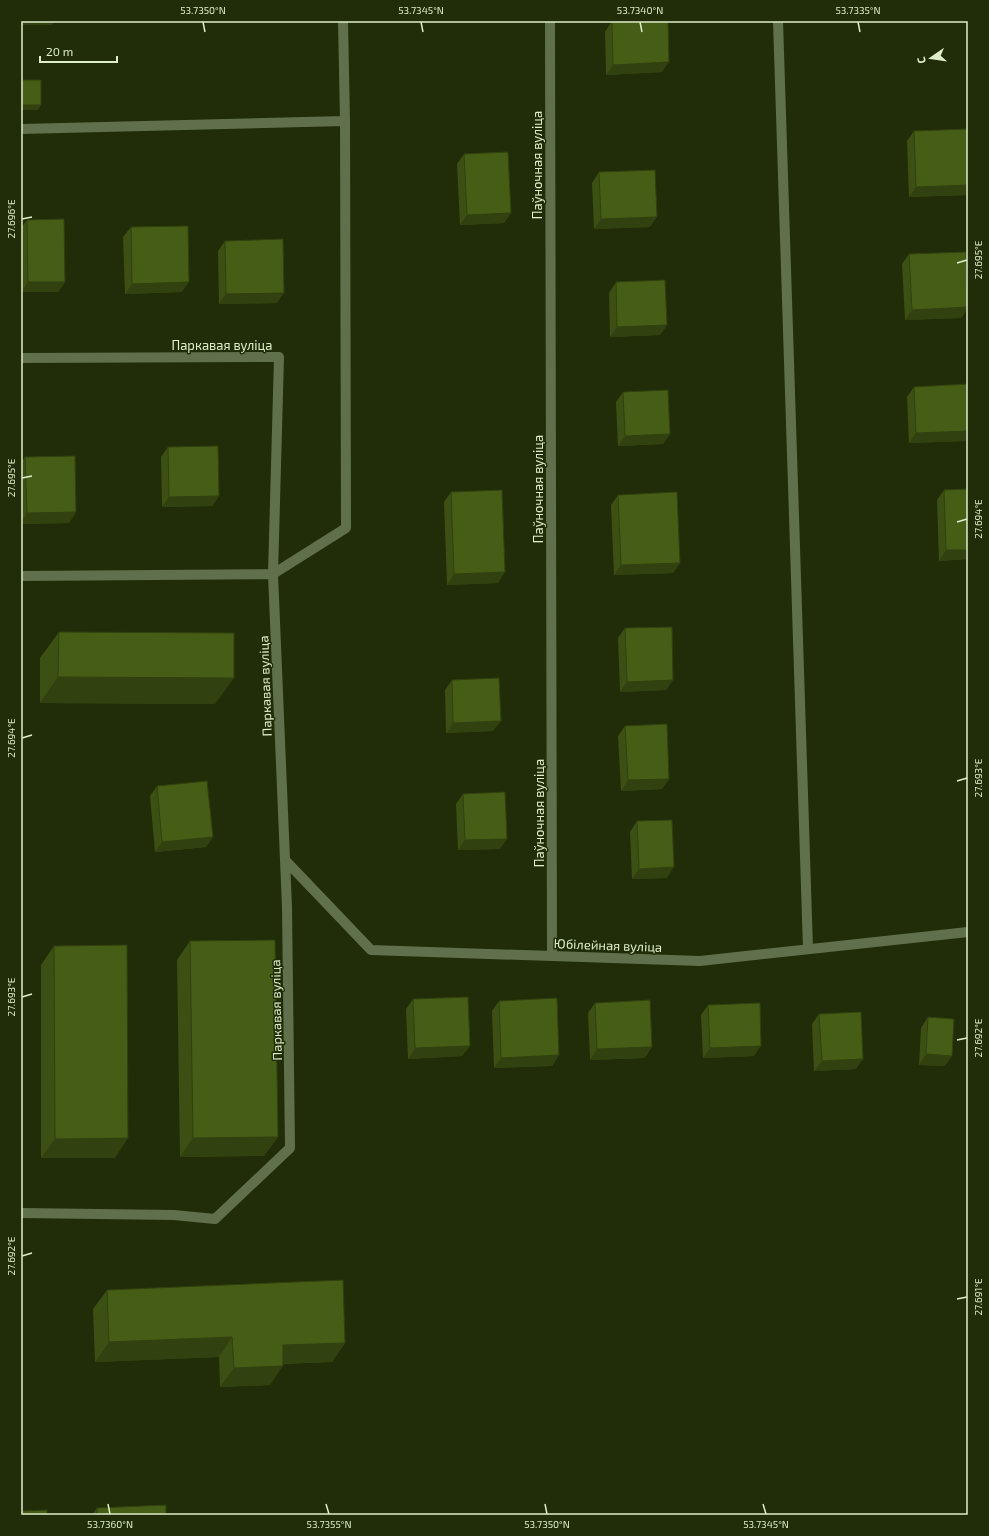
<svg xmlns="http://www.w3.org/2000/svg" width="989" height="1536" font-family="'Exo 2',sans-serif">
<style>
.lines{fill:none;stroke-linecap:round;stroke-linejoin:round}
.service{stroke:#61704c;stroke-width:10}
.minor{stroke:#61704c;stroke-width:10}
.wall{fill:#3c5013}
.shaded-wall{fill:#31410f}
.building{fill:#465d16;stroke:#31410f}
.ticks{fill:none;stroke:#deedca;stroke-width:1.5}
.labels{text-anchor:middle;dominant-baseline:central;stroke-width:3;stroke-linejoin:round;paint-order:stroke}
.street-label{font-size:13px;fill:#deedca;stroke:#202d08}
.neatline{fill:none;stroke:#deedca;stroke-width:1.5}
.ticks-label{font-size:10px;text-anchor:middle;fill:#deedca}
</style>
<rect width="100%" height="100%" fill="#202d08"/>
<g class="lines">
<path class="service" d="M778,21l30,928
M21,129l324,-8 -2,-100
M273,574l73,-46 -1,-407"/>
<path class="minor" d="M550,21l2,935
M21,358l258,-1 -6,217 14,333 3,241 -75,71 -41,-4 -153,-2
M21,576l252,-2
M285,860l86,90 329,11 268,-29"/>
</g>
<path class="wall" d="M612,21l50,51 -56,3 -1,-43z
M968,129v66l-59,2 -2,-56 7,-10z
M464,154l47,59 -7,10 -44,2 -3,-61z
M599,172l51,55 -56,2 -2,-46z
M27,220l38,62 -7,10h-37v-64z
M131,227l51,65 -57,2 -2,-57z
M225,241l52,62 -58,1 -1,-53z
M909,254l59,45v9l-7,10 -56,2 -3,-56z
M616,282l51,43 -7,10 -50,2 -1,-44z
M968,384v54l-2,3 -57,2 -2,-46 7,-10z
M623,392l47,42 -7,10 -45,2 -2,-44z
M168,447l51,49 -7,10 -50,1 -1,-50z
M25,457l51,55 -7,11 -48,1v-61z
M944,490l24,69 -29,2 -2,-61z
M451,492l47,91 -51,2 -3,-83z
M618,495l62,68 -7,10 -59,2 -3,-70z
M625,628l48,52 -7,10 -46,2 -2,-54z
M59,632l156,72 -175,-1v-45z
M452,680l41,51 -47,2 -1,-43z
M625,726l44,53 -7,10 -41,2 -3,-55z
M157,786l56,51 -7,10 -51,5 -5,-56z
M463,794l37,55 -42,1 -2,-46z
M637,821l30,57 -35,1 -2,-47z
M190,941l88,196 -14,19 -84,1 -3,-197z
M54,946l61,212h-74v-193z
M413,999l57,47 -8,10 -54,3 -2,-50z
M499,1001l60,54 -7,11 -58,2 -2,-57z
M595,1003l50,55 -55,2 -2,-47z
M708,1005l46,51 -51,2 -2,-43z
M819,1014l37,55 -42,2 -2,-47z
M928,1017l17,49 -26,-1 2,-37z
M107,1290l238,53 -13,19 -49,2 -13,21 -50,2 -1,-30 -124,5 -2,-53z
M97,1508l69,7h-74z"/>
<path class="shaded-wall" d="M21,21h34l-3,4h-31z
M669,62l-7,10 -56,3 7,-10z
M21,105h20l-3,5h-17z
M968,185v10l-59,2 7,-10z
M511,213l-7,10 -44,2 7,-10z
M657,217l-7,10 -56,2 7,-10z
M28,282h37l-7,10h-37z
M189,282l-7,10 -57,2 7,-10z
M284,293l-7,10 -58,1 7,-10z
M968,307l-7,11 -56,2 7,-10z
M667,325l-7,10 -50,2 7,-10z
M968,431v7l-2,3 -57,2 7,-10z
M670,434l-7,10 -45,2 7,-10z
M219,496l-7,10 -50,1 7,-10z
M76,512l-7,11 -48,1v-2l6,-9z
M946,550h22v9l-29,2z
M680,563l-7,10 -59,2 7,-10z
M505,572l-7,11 -51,2 7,-11z
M58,677l176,1 -19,26 -175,-1z
M673,680l-7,10 -46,2 7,-10z
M501,721l-8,10 -47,2 7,-10z
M669,779l-7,10 -41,2 7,-11z
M213,837l-7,10 -51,5 7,-10z
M507,839l-7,10 -42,1 7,-10z
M674,867l-7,11 -35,1 7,-10z
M470,1046l-8,10 -54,3 7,-11z
M761,1046l-7,10 -51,2 7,-10z
M652,1047l-7,11 -55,2 7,-11z
M926,1054l26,2 -7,10 -26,-1z
M559,1055l-7,11 -58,2 7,-10z
M863,1059l-7,10 -42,2 8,-10z
M278,1137l-14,19 -84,1 13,-19z
M128,1138l-13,20h-74l14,-19z
M232,1337l-13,20 -124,5 14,-20z
M345,1343l-13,19 -63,2 14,-19z
M283,1366l-13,19 -50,2 14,-19z"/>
<path class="building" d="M612,21h56l1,41 -56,3z
M21,80h20v25h-20z
M968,129v56l-52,2 -2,-56z
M508,152l3,61 -44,2 -3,-61z
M655,170l2,47 -56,2 -2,-47z
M64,219l1,63h-37l-1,-62z
M188,226l1,56 -57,2 -1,-57z
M283,239l1,54 -58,1 -1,-53z
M966,252l2,55 -56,3 -3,-56z
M665,280l2,45 -50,2 -1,-45z
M968,384v47l-52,2 -2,-46z
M668,390l2,44 -45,2 -2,-44z
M218,446l1,50 -50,1 -1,-50z
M75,456l1,56 -49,1 -2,-56z
M968,489v61h-22l-2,-60z
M502,490l3,82 -51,2 -3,-82z
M677,492l3,71 -59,2 -3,-70z
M672,627l1,53 -46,2 -2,-54z
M59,632l175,1v45l-176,-1z
M499,678l2,43 -48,2 -1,-43z
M667,724l2,55 -41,1 -3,-54z
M207,781l6,56 -51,5 -5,-56z
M505,792l2,47 -42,1 -2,-46z
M672,820l2,47 -35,2 -2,-48z
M275,940l3,197 -85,1 -3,-197z
M127,945l1,193 -73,1 -1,-193z
M468,997l2,49 -55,2 -2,-49z
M557,998l2,57 -58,3 -2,-57z
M650,1000l2,47 -55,2 -2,-46z
M760,1003l1,43 -51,2 -2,-43z
M861,1012l2,47 -41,2 -3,-47z
M928,1017l26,2 -2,37 -26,-2z
M343,1280l2,63 -62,2v21l-49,2 -2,-31 -123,5 -2,-52z
M166,1505v10h-69v-7z
M47,1510v5h-26v-4z"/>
<path class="ticks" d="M203,22l2,10M421,22l2,10M640,22l2,10M858,22l2,10M22,219l10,-2M957,263l10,-3M22,478l10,-2M957,522l10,-3M22,738l10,-3M957,781l10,-3M22,997l10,-3M957,1040l10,-2M22,1256l10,-3M957,1299l10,-2M108,1504l2,10M326,1504l3,10M545,1504l2,10M763,1504l3,10"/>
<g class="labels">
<g class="street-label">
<text transform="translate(537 165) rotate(-90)">Паўночная вуліца</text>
<text x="222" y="345">Паркавая вуліца</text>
<text transform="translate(538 489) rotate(-90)">Паўночная вуліца</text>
<text transform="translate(265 686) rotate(-92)">Паркавая вуліца</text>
<text transform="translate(539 813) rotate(-90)">Паўночная вуліца</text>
<text transform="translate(608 945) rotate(2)">Юбілейная вуліца</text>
<text transform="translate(276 1010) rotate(-91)">Паркавая вуліца</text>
</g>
</g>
<rect width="989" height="1536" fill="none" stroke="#202d08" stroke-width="44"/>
<g transform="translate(931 58) rotate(257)" stroke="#202d08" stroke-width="3" paint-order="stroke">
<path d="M0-3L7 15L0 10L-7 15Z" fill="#deedca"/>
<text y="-6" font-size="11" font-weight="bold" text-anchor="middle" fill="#deedca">С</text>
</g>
<path d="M40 56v6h77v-6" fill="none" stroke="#deedca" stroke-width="2"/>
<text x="46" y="56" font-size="12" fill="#deedca" stroke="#202d08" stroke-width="3" paint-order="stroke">20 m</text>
<rect x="22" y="22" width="945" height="1492" class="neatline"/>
<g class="ticks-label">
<text x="203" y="14">53.7350°N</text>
<text x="421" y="14">53.7345°N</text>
<text x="640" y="14">53.7340°N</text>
<text x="858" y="14">53.7335°N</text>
<text transform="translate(11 219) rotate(-90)" y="4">27.696°E</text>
<text transform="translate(978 260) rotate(-90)" y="4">27.695°E</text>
<text transform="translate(11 478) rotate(-90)" y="4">27.695°E</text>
<text transform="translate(978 519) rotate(-90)" y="4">27.694°E</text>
<text transform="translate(11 738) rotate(-90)" y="4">27.694°E</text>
<text transform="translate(978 778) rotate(-90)" y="4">27.693°E</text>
<text transform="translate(11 997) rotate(-90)" y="4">27.693°E</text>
<text transform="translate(978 1038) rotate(-90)" y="4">27.692°E</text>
<text transform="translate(11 1256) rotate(-90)" y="4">27.692°E</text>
<text transform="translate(978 1297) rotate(-90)" y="4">27.691°E</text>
<text x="110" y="1528">53.7360°N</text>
<text x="329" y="1528">53.7355°N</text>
<text x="547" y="1528">53.7350°N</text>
<text x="766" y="1528">53.7345°N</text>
</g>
</svg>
